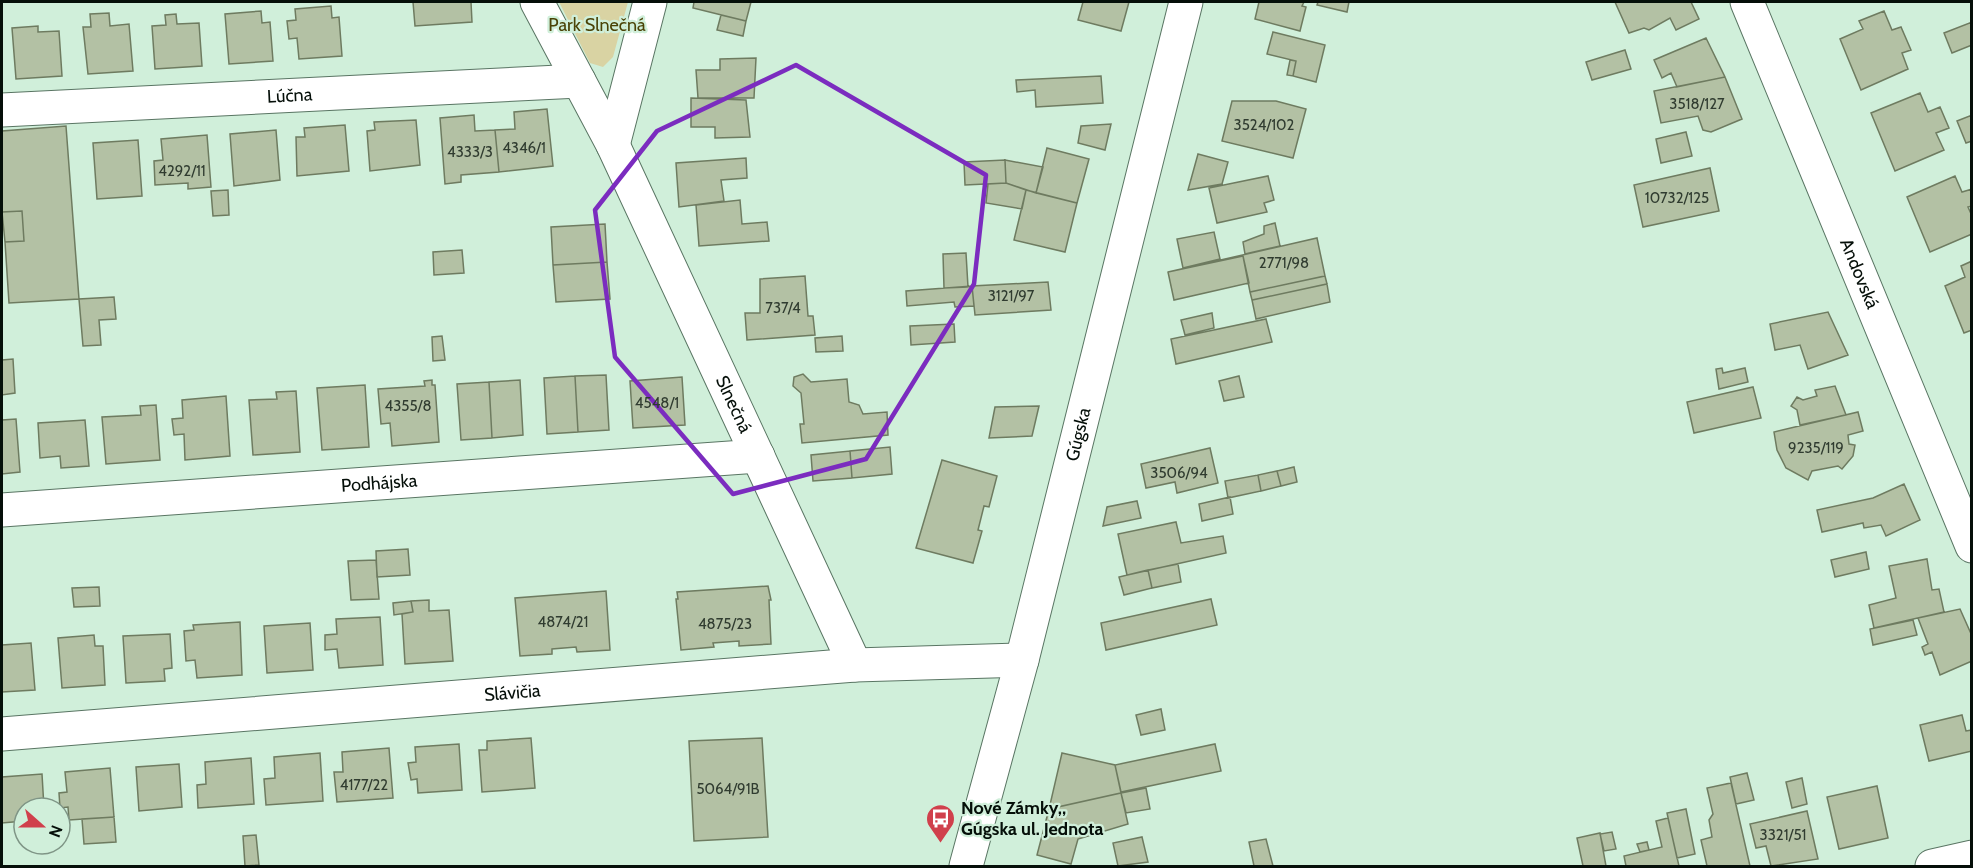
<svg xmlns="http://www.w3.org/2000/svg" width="1973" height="868" font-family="Cabin,sans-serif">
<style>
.green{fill:#d9d3a3}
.building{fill:#b3c1a4;stroke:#6e7b60;stroke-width:1.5}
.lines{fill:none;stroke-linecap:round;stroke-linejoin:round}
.street-casing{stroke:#597563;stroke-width:35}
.secondary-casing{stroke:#597563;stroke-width:35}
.street{stroke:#fff;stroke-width:33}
.secondary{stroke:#fff;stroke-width:33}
.marked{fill:none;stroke:#7b2cbf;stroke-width:4.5;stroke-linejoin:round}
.labels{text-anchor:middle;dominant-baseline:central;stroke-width:4.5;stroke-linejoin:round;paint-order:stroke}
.number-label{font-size:15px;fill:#303c30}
.park-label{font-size:18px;fill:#4a4206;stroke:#d0efda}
.street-label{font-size:18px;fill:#050f09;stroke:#d0efda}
.poi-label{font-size:18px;font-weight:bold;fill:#050f09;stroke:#d0efda;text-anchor:start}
</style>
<rect width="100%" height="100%" fill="#d0efda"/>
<path class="green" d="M559,2h69l-15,55 -10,10 -13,-4z"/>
<path class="building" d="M413,2h58l1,20 -57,4z
M694,2h57l-5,19 -53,-13z
M1083,2h46l-8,29 -43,-11z
M1259,2h45l-2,4 4,1 -6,24 -45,-12z
M1318,2h31l-2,10 -30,-7z
M1615,2h76l8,17 -23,11 -6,-12 -21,12 -5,-2 -15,5z
M331,6l1,12 7,-1 3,39 -43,3 -2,-21 -8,1 -2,-18 9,-1 -1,-11z
M261,11l1,12 8,-1 3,39 -44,3 -4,-50z
M1884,11l8,19 9,-3 10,23 -9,3 6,16 -47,21 -21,-51 23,-10 -4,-8z
M109,13l1,13 19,-2 4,47 -45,3 -5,-47h8l-1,-13z
M176,14l1,10 22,-1 3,43 -47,3 -3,-43 14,-1 -1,-10z
M721,15l25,6 -3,15 -26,-6z
M1972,22v23l-20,8 -8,-20z
M38,26v6l21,-1 3,45 -46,3 -4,-51z
M1273,32l52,13 -9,37 -23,-6 3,-15 -29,-7z
M1706,38l19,39 -48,10 -6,-14 -9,5 -8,-18z
M1625,50l6,19 -39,11 -6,-18z
M756,58l-2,40h-56l-2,-28h24v-11z
M1290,60l6,1 -3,15 -6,-1z
M1101,76l2,27 -67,4 -1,-17 -18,2 -1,-12z
M1725,77l17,42 -31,13 -8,-2 -5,-14 -37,7 -7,-32z
M1920,93l8,19 12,-5 9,21 -13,5 8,17 -49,21 -24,-58z
M691,98l55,2 4,37 -35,1v-11h-24z
M1232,101h44l30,8 -13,49 -71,-17z
M547,109l6,57 -54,6 -4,-42 20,-1 -1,-17z
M474,115l1,16 20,-1 4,42 -38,3v7l-16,2 -5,-66z
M1972,115v26l-6,2 -9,-22z
M416,120l4,45 -50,6 -3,-40 8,-1 -1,-8z
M1111,124l-6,26 -27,-7 3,-17z
M345,125l4,46 -52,5 -1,-39h9l-1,-9z
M66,126l13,173 -70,4 -4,-61 19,-1 -2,-30 -20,1v-81z
M276,130l4,50 -46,6 -4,-52z
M1686,132l6,24 -31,7 -5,-24z
M207,135l4,52 -23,2v-6l-33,2 -1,-24 9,-1 -2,-21z
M138,140l4,56 -45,3 -4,-56z
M1047,148l42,11 -12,44 -41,-10z
M1198,154l30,8 -6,22 -34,6z
M746,158l1,20 -26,2 3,21 -45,6 -3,-44z
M1005,160l1,23 -41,2 -1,-23z
M1005,160l38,7 -7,26 -30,-10z
M1710,168l9,43 -76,16 -9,-42z
M1268,176l6,24 -10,3 3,9 -50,11 -8,-35z
M1955,176l7,16 10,-3v17l-4,1 4,9v18l-42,18 -23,-55z
M1006,183l20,7 -4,19 -36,-6 2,-19z
M228,190l1,25 -16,1 -2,-25z
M1026,190l51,13 -12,49 -51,-12z
M740,200l2,24 25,-2 2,19 -70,5 -3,-41z
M22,211l2,30 -19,1 -3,-30z
M1275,223l5,23 -35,8 -2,-12 21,-8v-8z
M605,224l2,38 -54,3 -2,-38z
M1214,232l6,27 -37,9 -6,-29z
M1317,238l8,38 -75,16 -7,-36 -75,16z
M462,250l2,23 -30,2 -1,-23z
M966,253l2,34 -24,1 -1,-34z
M1243,256l6,27 -75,17 -6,-28z
M1972,261v69l-8,3 -19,-47 20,-9 -4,-11z
M607,262l3,37 -54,3 -3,-37z
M805,276l3,40h5l2,19 -68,5 -2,-27h15v-34z
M1325,276l2,8 -75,16 -2,-8z
M1048,282l3,28 -76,5 -3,-29z
M1327,284l3,18 -74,17 -4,-19z
M972,286l2,20 -19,1 -1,-5 -47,4 -1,-15z
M114,297l2,22 -17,1 2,25 -18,1 -4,-47z
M1828,312l20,43 -40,14 -8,-24 -25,5 -5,-26z
M1212,313l2,15 -29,7 -4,-15z
M1266,319l6,23 -96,22 -5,-25z
M954,324l1,18 -44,3 -1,-19z
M442,336l3,24 -12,1 -1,-24z
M842,336l1,15 -27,1 -1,-14z
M13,359l2,34 -13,2v-35z
M1722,368l1,5 22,-5 3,14 -29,7 -3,-20z
M803,374l8,8 36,-3 2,23 10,3 4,9 24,-2 1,23 -86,8 -2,-19h4l-3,-31 -8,-7 1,-9z
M606,375l3,55 -31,2 -3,-56z
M575,376l3,56 -31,2 -3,-56z
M1239,376l5,21 -20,4 -5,-20z
M682,377l3,48 -52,3 -3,-47z
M432,380v5h3l4,57 -47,4 -2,-23 -9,1 -3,-35 47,-3 -1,-5z
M520,380l3,55 -31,3 -3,-56z
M489,382l3,56 -31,2 -4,-56z
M365,385l4,62 -47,3 -5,-62z
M1835,386l11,29 -46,10 -3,-15 -6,-4 6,-9 6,3 14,-4 -2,-6z
M1753,387l8,31 -67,15 -7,-31z
M296,391l4,61 -47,3 -4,-55 28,-1 -1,-7z
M226,396l4,60 -45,4 -1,-26 -10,1 -2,-16 11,-1 -1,-18z
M156,405l4,55 -54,4 -4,-47 39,-2 -1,-9z
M1039,406l-7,30 -43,2 6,-31z
M1858,412l5,19 -15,4 1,9 6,1 -2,11 -11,13 -4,-3 -26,5 -4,9 -22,-12 -9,-18 -3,-18z
M16,419l4,53 -18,2v-54z
M85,420l4,46 -28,2 -1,-12 -20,2 -2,-35z
M890,447l2,27 -40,4 -2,-27z
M1210,448l8,35 -41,10 -2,-11 -29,6 -5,-24z
M850,451l2,27 -39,3 -2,-26z
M942,460l55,16 -8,31 -5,-1 -6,24 4,1 -9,32 -57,-15z
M1294,467l3,15 -16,4 -4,-15z
M1277,471l4,15 -20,5 -3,-16z
M1258,475l3,16 -33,7 -3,-17z
M1904,484l16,36 -34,16 -5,-11 -17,3 -1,-5 -41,9 -5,-22 56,-12z
M1230,497l3,17 -31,7 -3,-17z
M1137,501l4,17 -38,8 4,-19z
M1176,522l5,21 42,-7 3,17 -99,22 -9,-41z
M408,549l2,26 -33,2 -1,-26z
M1866,552l3,17 -34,8 -4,-17z
M1927,559l5,31 7,-1 5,23 -70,16 -5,-23 27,-7 -7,-32z
M376,560l3,39 -28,1 -3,-39z
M1178,564l3,18 -29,6 -4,-18z
M1148,570l4,18 -28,7 -5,-18z
M768,586l3,14h-2l2,44 -32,2v-5l-26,2 1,4 -33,3 -5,-51h2l-1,-7z
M99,587l1,19 -26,1 -2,-19z
M606,591l4,59 -33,2 -1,-5 -24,2v5l-32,2 -5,-58z
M1211,599l6,26 -111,25 -5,-27z
M429,600v11l20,-1 4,51 -48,3 -3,-50 11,-2 -2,-11z
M411,601l2,11 -19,3 -1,-12z
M1960,609l12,27v25l-32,14 -8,-23 -7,3 -3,-8 6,-3 -10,-26z
M380,617l3,48 -44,3 -2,-19 -12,1v-15l12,-1 -1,-15z
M1913,620l4,15 -44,10 -3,-16z
M240,622l2,53 -45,3 -2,-18 -9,1 -2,-30 10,-1 -1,-5z
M310,623l3,47 -46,3 -3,-47z
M170,634l2,34 -8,1 1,12 -39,2 -3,-47z
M94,635l1,11h8l2,39 -43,3 -4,-50z
M31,643l4,47 -33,2v-47z
M1161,709l4,21 -24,5 -5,-20z
M1962,715l4,16 6,-1v21l-43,10 -9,-36z
M531,738l4,50 -53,4 -3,-42h8v-9z
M762,738l6,99 -74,4 -5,-100z
M459,744l3,46 -44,3 -1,-14 -6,1 -3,-17 8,-1 -1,-15z
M1215,744l6,27 -100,21 -6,-27z
M389,748l4,50 -56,4 -3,-30h9l-1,-20z
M320,753l3,48 -57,4 -2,-26 11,-1 -1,-21z
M1062,753l53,12 6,28 -72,16z
M251,758l3,46 -56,4 -1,-23 9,-1 -1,-22z
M179,764l3,43 -43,4 -3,-44z
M110,768l4,49 -45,3 -1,-13 -8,1 -1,-15 8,-1 -2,-20z
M1747,773l7,27 -18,4 -6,-27z
M42,774l2,34h-20v13l-22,2v-46z
M1802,778l5,26 -15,4 -6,-26z
M1731,783l19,83h-43l-6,-26 11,-3 -3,-17 4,-6 -6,-26z
M1877,786l11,52 -49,11 -12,-52z
M1146,788l4,21 -24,4 -5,-20z
M1121,793l7,31 -50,15 -7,25 -34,-9 12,-46z
M1686,809l9,45 -18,4 -10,-45z
M1807,811l11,48 -47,7 -5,-20 -10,2 -6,-24z
M114,817l2,25 -32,2 -2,-25z
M1668,818l11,48h-53l-2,-10 38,-9 -6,-26z
M1612,832l4,17 -12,2 -4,-17z
M1600,833l6,33h-23l-6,-28z
M256,835l3,30 -14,1 -2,-30z
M1142,837l6,25 -30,4 -5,-23z
M1266,839l7,27h-19l-5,-24z
M1647,842l2,8 -9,2 -3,-8z"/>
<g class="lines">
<defs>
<g id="street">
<path id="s1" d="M537,2l76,143 242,520"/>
<path id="s2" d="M1747,2l225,544"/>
<path id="s3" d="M2,110l577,-29"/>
<path d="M613,145l37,-143"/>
<path id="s4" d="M2,510l756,-54"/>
<path id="s5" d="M2,734l853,-69 167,-5"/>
<path d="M1932,866l40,-9"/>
</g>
<g id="secondary">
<path id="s6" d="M966,866l56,-206 164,-658"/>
</g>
</defs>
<use href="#street" class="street-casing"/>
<use href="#secondary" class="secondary-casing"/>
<use href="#street" class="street"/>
<use href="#secondary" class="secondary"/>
</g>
<path class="marked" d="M796,65l190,110 -12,109 -108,175 -133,35 -118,-137 -20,-147 62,-79z"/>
<defs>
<symbol id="bus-pin" viewBox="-11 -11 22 30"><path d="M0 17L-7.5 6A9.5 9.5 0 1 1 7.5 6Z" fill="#d0404c" stroke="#d0efda"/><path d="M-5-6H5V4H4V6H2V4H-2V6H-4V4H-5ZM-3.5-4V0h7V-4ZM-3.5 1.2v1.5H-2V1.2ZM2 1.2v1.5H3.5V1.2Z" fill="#fff"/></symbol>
</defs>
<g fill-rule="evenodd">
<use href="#bus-pin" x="924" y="802" width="33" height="45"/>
</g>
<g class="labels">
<g class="number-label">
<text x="1697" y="104">3518/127</text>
<text x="1264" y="125">3524/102</text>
<text x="524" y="148">4346/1</text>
<text x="470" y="152">4333/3</text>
<text x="182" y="171">4292/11</text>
<text x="1677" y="198">10732/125</text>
<text x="1284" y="263">2771/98</text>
<text x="1011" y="296">3121/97</text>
<text x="783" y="308">737/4</text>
<text x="657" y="403">4548/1</text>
<text x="408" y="406">4355/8</text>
<text x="1816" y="448">9235/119</text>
<text x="1179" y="473">3506/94</text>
<text x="563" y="622">4874/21</text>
<text x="725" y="624">4875/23</text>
<text x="364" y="785">4177/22</text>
<text x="728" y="789">5064/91B</text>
<text x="1783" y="835">3321/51</text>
</g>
<g class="park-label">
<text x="597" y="25">Park Slnečná</text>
</g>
<g class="street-label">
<text stroke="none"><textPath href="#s3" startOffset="288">Lúčna</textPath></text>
<text stroke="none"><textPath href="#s2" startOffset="294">Andovská</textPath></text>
<text stroke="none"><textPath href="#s1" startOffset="448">Slnečná</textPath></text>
<text stroke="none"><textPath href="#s6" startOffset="446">Gúgska</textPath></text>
<text stroke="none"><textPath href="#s4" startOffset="378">Podhájska</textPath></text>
<text stroke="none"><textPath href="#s5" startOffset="512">Slávičia</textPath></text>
</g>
<g class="poi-label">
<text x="961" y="808">Nové Zámky,,<tspan x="961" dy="21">Gúgska ul. Jednota</tspan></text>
</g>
</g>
<rect width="1973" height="868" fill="none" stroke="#050f09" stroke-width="6"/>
<g transform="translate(42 826) rotate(111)"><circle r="28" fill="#d0efda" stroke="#7f9586" stroke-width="1.5"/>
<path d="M0-4.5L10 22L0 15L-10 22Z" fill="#d0404c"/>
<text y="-9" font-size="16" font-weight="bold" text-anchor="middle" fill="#050f09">N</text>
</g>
</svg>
